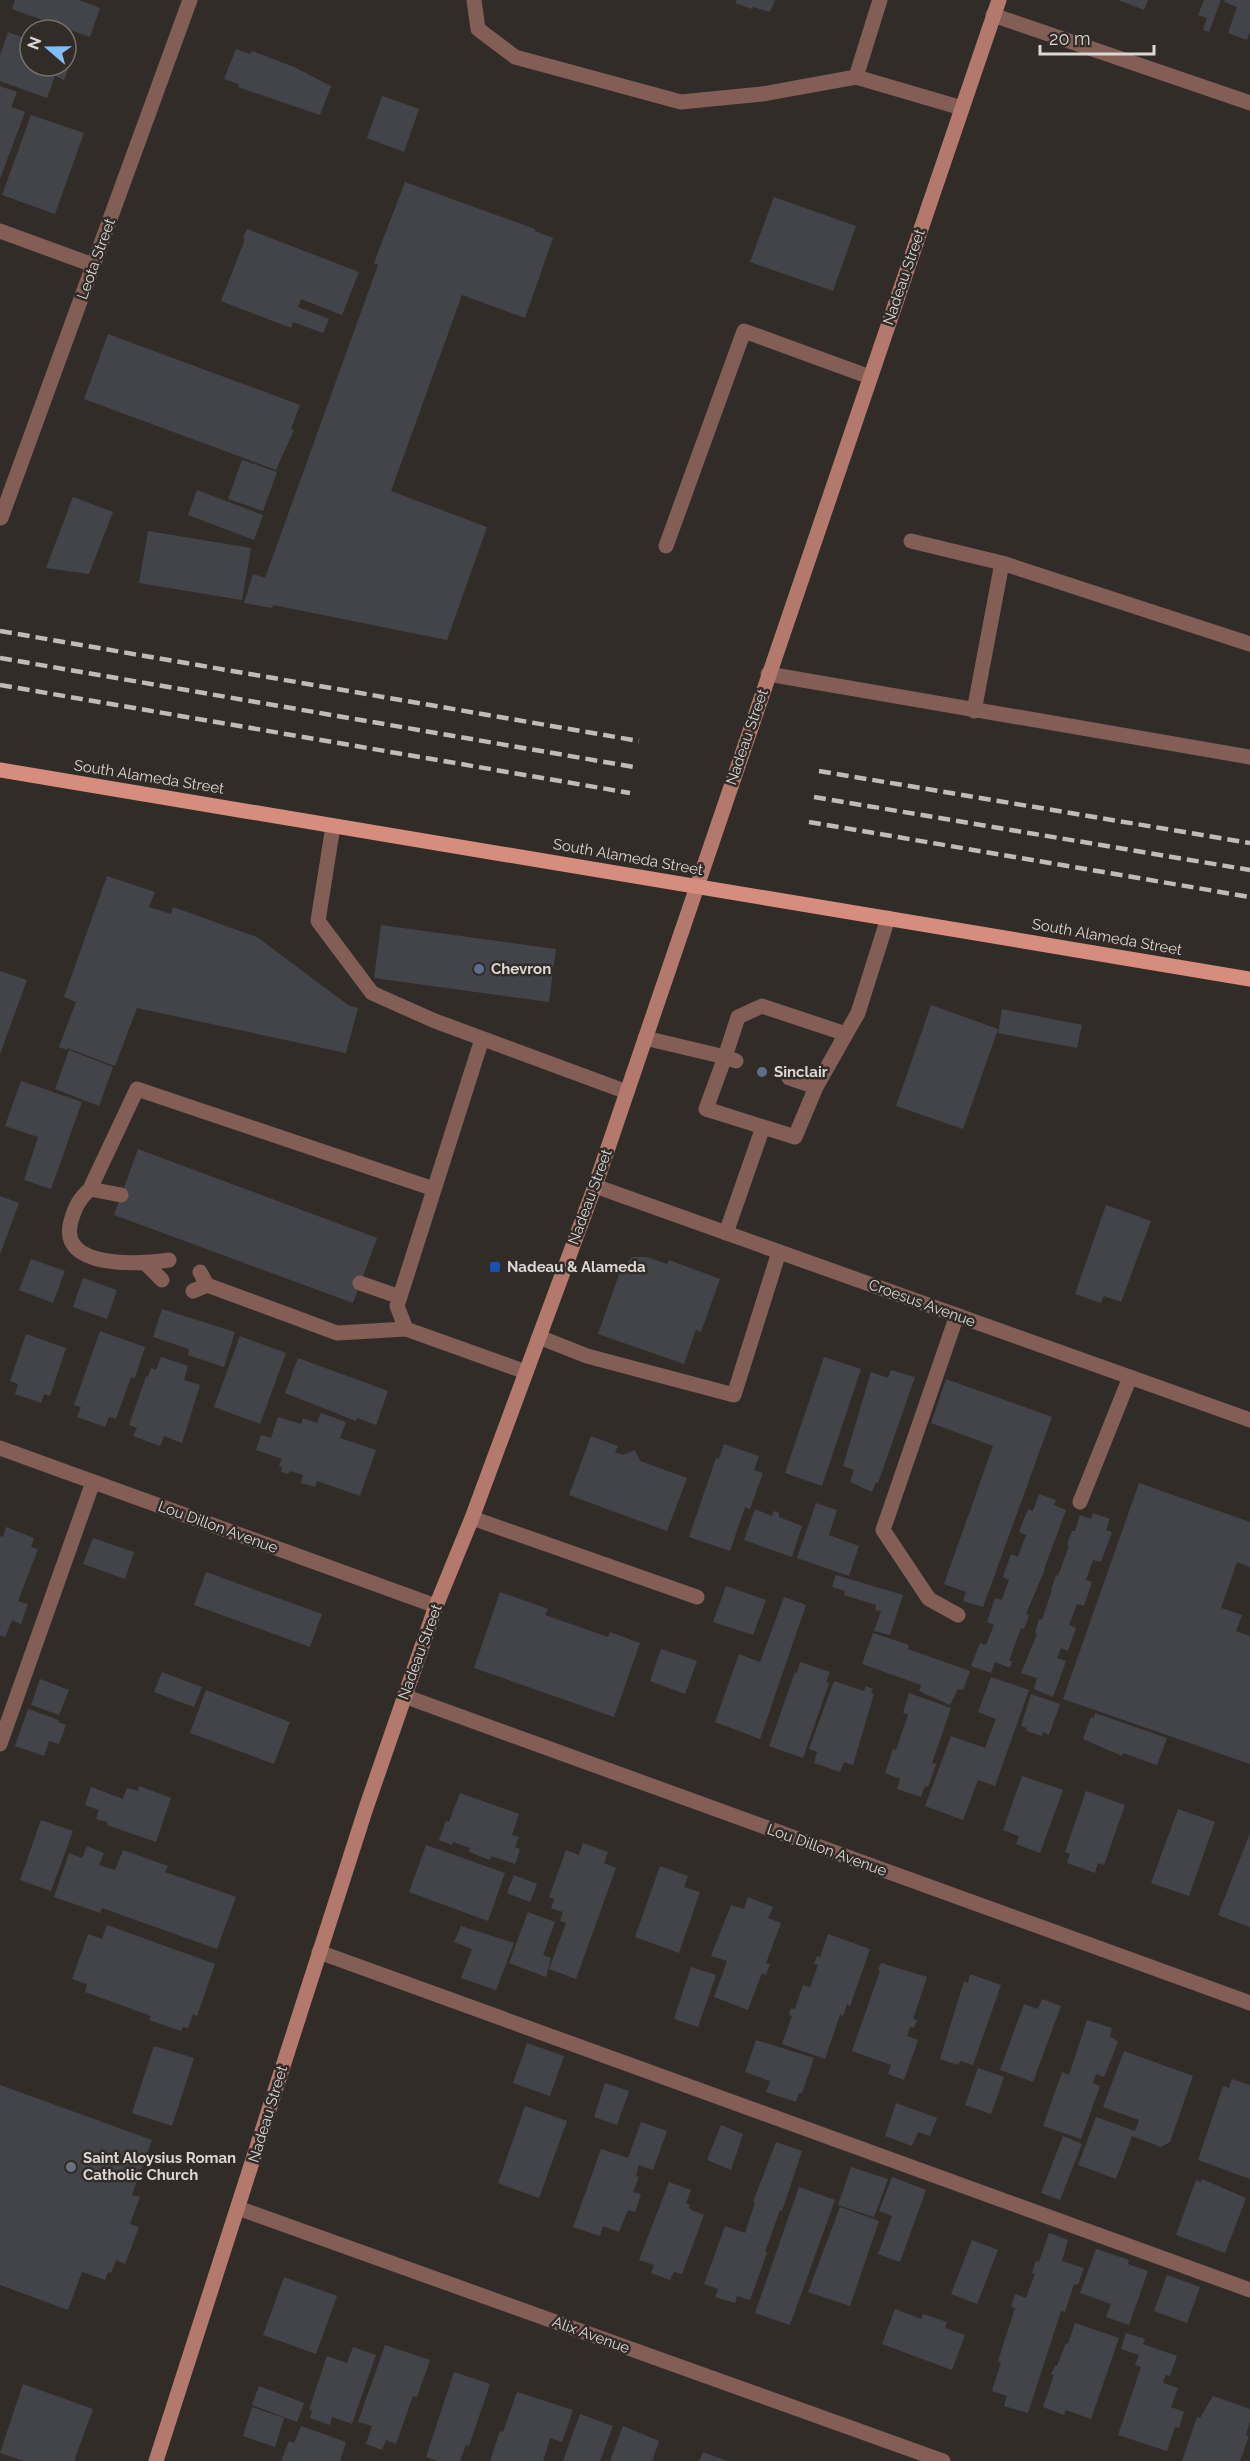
<svg xmlns="http://www.w3.org/2000/svg" width="1250" height="2461" font-family="Raleway,sans-serif">
<style>
.building{fill:#43444a}
.lines{fill:none;stroke-linecap:round;stroke-linejoin:round}
.lane{stroke:#835e57;stroke-width:15}
.street{stroke:#835e57;stroke-width:15}
.secondary{stroke:#b3796d;stroke-width:15}
.primary{stroke:#d78d7e;stroke-width:15}
.rail{stroke:#bfbbb8;stroke-width:4.5;stroke-dasharray:12 6;stroke-linecap:butt}
.service-dot{fill:#5c6f8a;stroke:#322c29;stroke-width:2}
.transit-dot{fill:#1a4fb4;stroke:#322c29;stroke-width:2}
.worship-dot{fill:#6b7280;stroke:#322c29;stroke-width:2}
.labels{text-anchor:middle;dominant-baseline:central;stroke-width:5;stroke-linejoin:round;paint-order:stroke}
.street-label{font-size:15px;fill:#dbd7d4;stroke:#322c29}
.poi-label{font-size:15px;font-weight:bold;fill:#dbd7d4;stroke:#322c29;text-anchor:start}
</style>
<rect width="100%" height="100%" fill="#322c29"/>
<path class="building" d="M15,0h64l21,8 -10,29 -78,-28z
M737,0h38l-5,12 -17,-5 -1,2 -17,-6z
M1118,0h30l-4,10z
M1204,0h17l-12,32 -6,-2 4,-12 -9,-3z
M1225,0h25v31l-3,9 -19,-7 9,-26 -13,-5z
M8,32l22,8v26h36v-13l7,3 -9,24 -9,-4 -8,22 -47,-17v-26z
M236,49l14,5 2,-3 42,16 37,19 -11,29 -82,-28 1,-3 -15,-5z
M0,86l17,6 -6,15 14,5 -25,67z
M382,96l37,13 -15,43 -37,-14z
M31,115l53,18 -29,81 -53,-19z
M405,182l130,47v2l18,7 -28,80 -63,-23 -71,196 96,36 -40,113 -174,-35 -1,3 -28,-5 9,-29 12,4 113,-313 -4,-2z
M774,197l82,29 -23,65 -83,-29z
M247,229l112,43 -17,43 -41,-16 -3,8 31,12 -6,14 -30,-11 -2,6 -70,-27 24,-62 -2,-1z
M108,334l192,71 -9,24 3,1 -18,40 -192,-71z
M242,460l35,12 -14,39 -35,-12z
M197,490l66,25 -9,25 -66,-25z
M73,497l40,15 -24,62 -43,-6z
M148,531l103,17 -9,52 -103,-17z
M107,876l48,16 -6,15 22,7 2,-7 84,30 91,68 10,3 -12,45 -209,-45 -22,58 -48,-18v2l-8,-3 17,-45 -12,-5z
M381,925l175,24 -7,53 -175,-24z
M0,971l27,9 -27,74z
M931,1005l67,24 -35,100 -67,-23z
M1002,1009l80,16 -5,23 -79,-15z
M69,1050l44,17 -14,39 -44,-17z
M21,1081l61,21 -31,87 -27,-9 14,-43 -33,-11z
M138,1149l239,89 -24,65 -239,-88z
M0,1196l19,7 -19,51z
M1106,1205l45,16 -30,81 -17,-6 -3,7 -26,-9z
M632,1257h15l20,7 2,-4 51,19 -19,53 -5,-2 -12,34 -86,-30 23,-65z
M31,1259l34,12 -12,32 -34,-13z
M83,1278l34,12 -10,29 -34,-12z
M162,1309l73,23 -11,35 -36,-12 1,-6 -36,-12z
M100,1331l45,16 -10,31 -4,-1 -15,42 -7,-2 -4,10 -28,-10 4,-10 -7,-2z
M26,1334l40,14 -16,48 -6,-2 -3,9 -26,-9 3,-10 -8,-3z
M240,1336l46,17 -26,71 -46,-17z
M161,1357l27,9 -4,14 16,5 -18,58 -18,-7 -4,10 -27,-10 4,-8 -8,-3 17,-49 2,1 3,-9 5,2z
M824,1357l37,12 -39,117 -37,-13z
M298,1358l90,33 -12,34 -19,-7 -1,3 -71,-28z
M891,1370l24,7 -37,106 -2,-1 -4,10 -22,-10 4,-12 -11,-4 28,-94 17,6z
M946,1379l106,38 -69,190 -20,-6 3,-9 -22,-8 49,-138 -62,-23z
M321,1413l25,9 -6,16 36,12 -16,46 -43,-15 -2,6 -14,-4 2,-8 -13,-4 -2,3 -7,-2 1,-5 -3,-1 3,-7 -26,-9 5,-15 10,3 7,-21 23,7 2,-6 14,5z
M591,1436l27,10 -3,6 8,3 12,-5 5,11 47,17 -20,53 -98,-36z
M724,1444l35,12 -5,14 9,3 -13,36 -5,-2 -15,44 -41,-14 27,-79 3,1z
M1139,1483l111,39v45l-13,-5 -16,46 21,7 -6,16 14,5v128l-187,-65z
M1039,1494l17,6 -2,5 12,5 -22,59h1l-19,45 3,1 -5,14 -3,-1 -12,33h3l-2,7 -15,-6 -4,11 -20,-7 9,-23 6,2 8,-20 -7,-3 8,-24 7,2 7,-20 -6,-3 8,-23 7,3 8,-22 -7,-3 9,-23 5,2z
M816,1503l21,7 -8,25 30,11 -10,30 -52,-18z
M755,1509l17,7 2,-5 5,2v4l23,9 -10,31 -48,-17z
M1093,1513l17,6 -4,11 6,2 -11,30 -8,-2 -7,20 6,2 -8,24 -7,-2 -8,21 7,3 -8,23 -7,-3 -4,10 9,3 -13,36 -19,-8 3,-11 -16,-5 16,-39 -2,-1 4,-14 3,1 10,-30h-1l5,-15 2,1 11,-30 -2,-1 5,-14h3l5,-16 11,4z
M6,1527l28,11 -3,9 7,2 -20,52 10,3 -7,20 -9,-4 -7,17 -5,-2v-99l3,1z
M93,1538l41,14 -9,27 -42,-15z
M206,1572l116,42 -12,33 -116,-42z
M836,1575l67,20 -13,40 -16,-4 7,-20 -6,-1 1,-5 -32,-10 1,-4 -13,-4z
M726,1586l40,14 -13,35 -40,-13z
M500,1592l48,17 -3,6 63,22 2,-5 30,11 -26,74 -140,-49z
M784,1597l22,8 -46,134 -45,-17 24,-68 21,8z
M873,1633l36,12 -1,4 62,22 -7,19 -5,-1 -8,16 -31,-14 2,-6 -59,-21z
M661,1649l36,12 -12,33 -35,-13z
M800,1662l30,10 -4,10 3,1 -26,75 -34,-12 26,-74 2,1z
M162,1672l40,15 -8,20 -40,-15z
M991,1677l38,13 -34,96 -17,-6 -15,40 -38,-14 26,-70 34,12 11,-29 -18,-7z
M40,1679l29,11 -10,25 -28,-10z
M834,1681l30,10 2,-5 7,3 -2,4 3,1 -21,71 -9,-3 -4,10 -26,-9 3,-11 -8,-3z
M206,1690l84,32 -16,42 -84,-31z
M909,1693l42,15 -19,55 4,1 -8,23 -3,-1 -4,11 -24,-8 3,-10 -15,-6 8,-24 3,1 12,-35 -5,-2z
M1031,1694l29,10 -11,31 -6,-3 -1,4 -16,-5 1,-3 -6,-2z
M28,1709l31,11 -1,2 8,3 -7,19 -10,-3 -5,15 -29,-10z
M1095,1713l72,25 -10,27 -34,-12 -1,3 -39,-17 8,-22 3,1z
M1022,1776l41,14 -23,63 -24,-9 3,-8 -16,-6z
M139,1786l32,12 -15,44 -49,-17v-3l-11,-3 3,-9 -14,-5 6,-18 32,12 4,-11 11,3z
M1086,1791l39,14 -21,60 -6,-2 -3,10 -28,-10 3,-9 -5,-2z
M460,1793l59,21 -7,21 7,2 -4,10 5,2 -5,15 -24,-8 -1,4 -21,-8 1,-4 -17,-6 -1,3 -13,-5 7,-19 3,1z
M1178,1809l37,13 -26,74 -38,-13z
M41,1820l32,11 -22,60 -31,-11z
M1250,1833v94l-32,-12z
M583,1843l25,9 -4,11 12,5 -40,111 -27,-10 17,-46 -6,-2 3,-9 -12,-4 3,-9 -5,-2 17,-47 13,5z
M426,1845l79,28 -17,48 -79,-29z
M87,1846l17,7 -5,12 16,5 8,-20 45,16 -3,6 71,25 -19,52 -115,-41 -2,5 -46,-16 15,-44 13,5z
M660,1866l28,10 -4,11 16,5 -21,61 -44,-16z
M514,1875l23,9 -7,18 -23,-9z
M748,1897l25,10 -5,11 13,5 -15,40 4,1 -4,11 -4,-2 -14,37 -34,-13 13,-36 -16,-5 20,-51 13,4z
M528,1912l27,10 -12,33 8,3 -5,19 -37,-14z
M107,1925l108,39 -18,52 -4,-2 -5,14 -5,-1 -2,4 -32,-11 2,-4 -66,-24 2,-8 -15,-5 16,-45 14,5z
M461,1926l53,17 -18,47 -35,-12 11,-29 -18,-7z
M828,1934l42,15 -20,57 -3,-2 -4,12 -3,-1 -15,44 -43,-15 10,-28 -3,-1 2,-7 4,1 8,-24 7,2 8,-22 -4,-1 3,-8 3,1z
M881,1963l46,14 -14,42 4,1 -3,8 -4,-1 -3,9 11,4 -14,40 -16,-6 3,-9 -39,-14 28,-80 -2,-1z
M691,1967l25,8 -18,52 -24,-8z
M970,1974l31,11 -28,80 -13,-4 -2,4 -18,-6 24,-78 4,2z
M1042,1999l19,7 -28,76 -33,-12 24,-66 14,5z
M1087,2020l25,8 -2,8 8,6 -14,35 -8,-3 -3,9 7,3 -19,53 -38,-13 19,-54 7,3z
M756,2040l58,18 -12,35h-3l-3,9 -30,-10 4,-11 -25,-9z
M527,2043l37,13 -14,40 -37,-13z
M154,2046l40,12 -22,68 -40,-13z
M1124,2051l69,25 -23,66 -9,5 -29,-11 -16,43 -38,-14 18,-48 39,14 4,-11 -36,-13z
M978,2068l26,9 -13,37 -26,-9z
M1232,2079l18,6v94l-52,-19 25,-74 6,2z
M605,2083l24,8 -12,34 -23,-8z
M0,2085l152,55 -20,55 8,2 -10,27 9,3 -14,37 -9,-4 -5,13 -3,-1 -3,8 -23,-8 -14,38 -68,-25z
M896,2103l41,15 -7,18 -12,-4 -6,14 -27,-10z
M525,2106l42,15 -28,77 -41,-15z
M641,2122l26,9 -14,39 -14,-5 -3,11 3,1 -6,15 8,2 -6,18 -7,-2 -9,22 -16,-6 -3,10 -27,-9 28,-78 27,9z
M721,2125l22,9 -12,36 -24,-10z
M1063,2136l19,8 -22,56 -19,-7z
M776,2142l26,9 -20,60 -2,-1 -15,42 2,1 -17,47 -13,-4 -2,7 -20,-6 3,-8 -14,-5 21,-58 20,7 10,-30 -2,-1z
M851,2167l37,12 -14,38 -36,-12z
M892,2177l34,13 -26,72 -22,-8 14,-38 -13,-5z
M1202,2179l44,19 -21,55 -49,-18 20,-55 5,2z
M669,2182l22,8 -5,13 4,2 -1,4 15,6 -22,59 -8,-2 -4,8 -19,-7 3,-8 -15,-5z
M799,2187l36,13 -45,125 -35,-12z
M840,2207l39,14 -29,85 -42,-14z
M1049,2233l19,7 -6,21 22,7 -6,17 -4,-1 -9,28 -4,-1 -33,102 -24,-7 3,-10 -15,-5 9,-29 -3,-1 17,-53 -4,-1 4,-13 11,4 9,-24 -3,-1 4,-12 3,1z
M972,2240l26,10 -21,54 -26,-10z
M1096,2249l33,11 -1,4 20,7 -19,54 -23,-8 5,-13 -31,-11z
M1167,2275l33,12 -13,36 -33,-12z
M284,2277l53,19 -21,58 -53,-19z
M895,2309l26,10 2,-5 24,8 -2,6 20,7 -13,35 -70,-26z
M1075,2323l44,15 -28,81 -25,-9 -2,5 -21,-8 11,-32 -3,-1 4,-8h2l9,-23 2,1z
M1126,2333l19,6 -2,5 34,12 -7,20 -4,-1 -3,8 15,5 -7,19 13,5 -5,16 -4,-1 -8,24 -49,-16 23,-68 -6,-2 4,-10 -18,-6z
M385,2345l45,15 -13,37 -4,-1 -17,48 -10,-4 -4,10 -16,-6 6,-18 -14,-4z
M353,2347l23,8 -24,69 -20,-7 -2,8 -20,-7 2,-7 -3,-1 18,-54 20,7z
M454,2372l36,12 -21,62 -3,-1 -6,16h-23l-11,-4z
M23,2384l70,25 -19,52h-50l-24,-8z
M259,2386l45,17 -7,19 -45,-17z
M517,2392l56,18 -11,32 -12,-4 -7,23h-53l10,-30 3,1z
M1213,2396l37,13v13l-4,13 3,1 -9,25h-58l15,-44 3,1z
M252,2407l32,11 -9,29 -32,-11z
M580,2414l33,12 -13,35h-37z
M301,2426l45,16 -6,19h-59l8,-20 5,2z
M623,2426l36,15 -7,20h-42z
M703,2452l24,9h-28z"/>
<g class="lines">
<path class="lane" d="M474,0l4,29 37,28 166,45 81,-8 94,-17 106,31
M856,77l24,-77
M911,541l91,22 248,81
M666,546l78,-215 126,46
M974,711l28,-148
M333,826l-15,95 54,72 63,28 192,71
M645,1038l80,19 13,-40 24,-11 84,28 12,-21 30,-95
M482,1039l-85,267 9,23 120,43
M736,1061l-11,-4 -19,52 89,28 21,-50 30,-53
M789,1078l27,9
M90,1189l47,-100 297,100
M121,1195l-31,-6c-11,10 -15,18 -19,32 -14,49 70,43 98,39
M726,1233l37,-106
M145,1263l17,17
M200,1272l7,13 130,48 69,-4
M360,1283l40,14
M193,1291l14,-6
M957,1315l-74,215 46,69 29,16
M539,1337l48,19 147,39 45,-143
M1080,1502l50,-125
M472,1518l225,79
M0,1744l93,-262
M319,1952l931,338"/>
<path class="street" d="M993,15l257,88
M0,231l93,34
M1,518l189,-518
M768,674l482,83
M595,1186l655,234
M0,1448l436,158
M404,1696l846,307
M238,2208l705,253"/>
<path class="secondary" d="M156,2461l210,-653 70,-202 36,-88 123,-332 404,-1186"/>
<path class="primary" d="M0,770l1250,209"/>
<path class="rail" d="M0,631l639,110
M0,658l634,109
M0,685l630,108
M819,771l431,72
M814,797l436,73
M809,822l441,75"/>
</g>
<g class="service-dot">
<circle cx="479" cy="969" r="6"/>
<circle cx="762" cy="1072" r="6"/>
</g>
<rect class="transit-dot" x="489" y="1261" width="12" height="12" rx="3"/>
<circle class="worship-dot" cx="71" cy="2167" r="6"/>
<g class="labels">
<g class="street-label">
<text transform="translate(96 259) rotate(-70)">Leota Street</text>
<text transform="translate(904 277) rotate(-71)">Nadeau Street</text>
<text transform="translate(747 737) rotate(-71)">Nadeau Street</text>
<text transform="translate(149 777) rotate(9)">South Alameda Street</text>
<text transform="translate(628 857) rotate(10)">South Alameda Street</text>
<text transform="translate(1107 937) rotate(10)">South Alameda Street</text>
<text transform="translate(590 1197) rotate(-70)">Nadeau Street</text>
<text transform="translate(922 1303) rotate(20)">Croesus Avenue</text>
<text transform="translate(218 1527) rotate(20)">Lou Dillon Avenue</text>
<text transform="translate(420 1652) rotate(-70)">Nadeau Street</text>
<text transform="translate(827 1850) rotate(20)">Lou Dillon Avenue</text>
<text transform="translate(268 2114) rotate(-73)">Nadeau Street</text>
<text transform="translate(591 2335) rotate(20)">Alix Avenue</text>
</g>
<g class="poi-label">
<text x="491" y="969">Chevron</text>
<text x="774" y="1072">Sinclair</text>
<text x="507" y="1267">Nadeau &amp; Alameda</text>
<text x="83" y="2158">Saint Aloysius Roman<tspan x="83" dy="17">Catholic Church</tspan></text>
</g>
</g>
<g transform="translate(48 48) rotate(290)"><circle r="28" fill="#322c29" stroke="#76706d" stroke-width="1.5"/>
<path d="M0-4.5L10 22L0 15L-10 22Z" fill="#80bdfa"/>
<text y="-9" font-size="16" font-weight="bold" text-anchor="middle" fill="#dbd7d4">N</text>
</g>
<path d="M1040 45v9h114v-9" fill="none" stroke="#dbd7d4" stroke-width="3"/>
<text x="1049" y="45" font-size="18" fill="#dbd7d4" stroke="#322c29" stroke-width="4.5" paint-order="stroke">20 m</text>
</svg>
